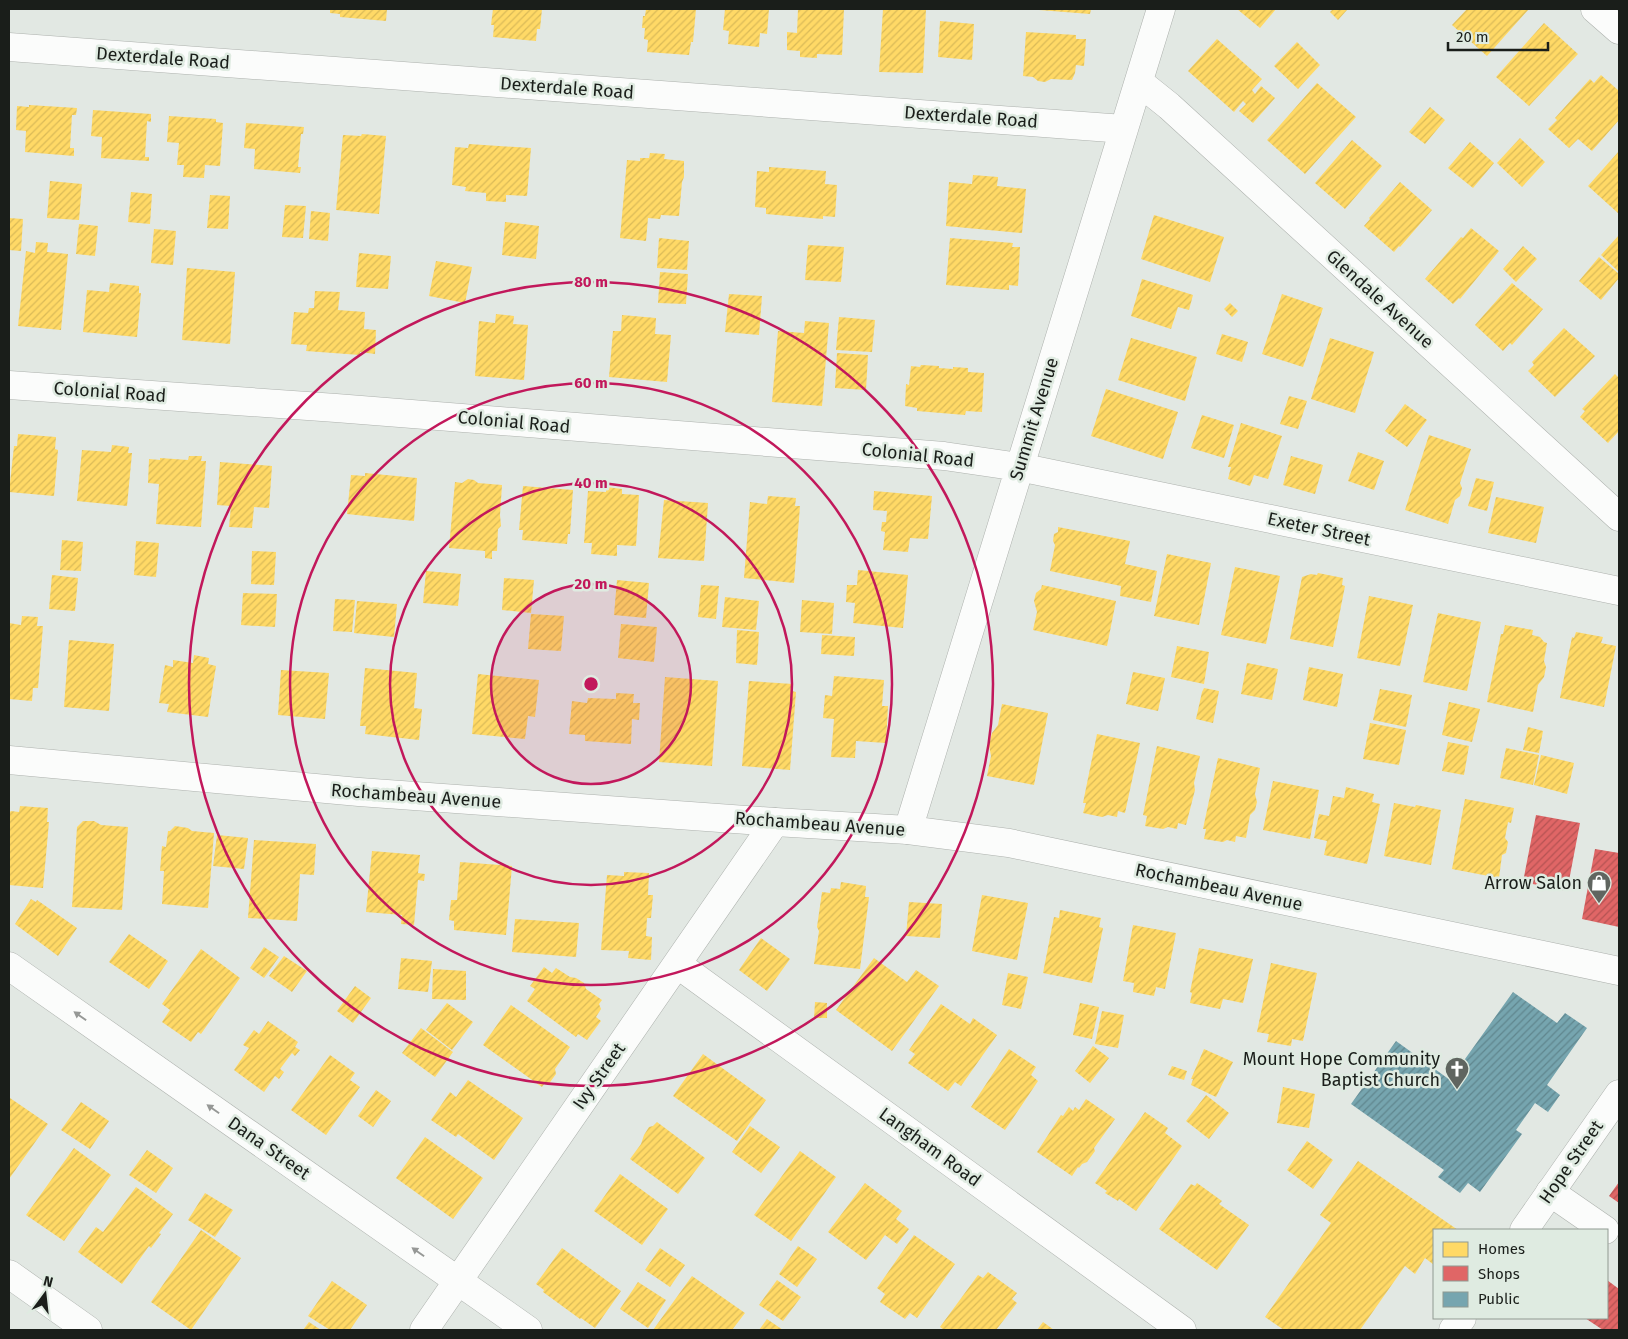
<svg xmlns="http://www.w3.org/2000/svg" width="1628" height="1339" font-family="'Fira Sans',sans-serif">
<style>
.homes{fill:url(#homes-hatch)}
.shops{fill:url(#shops-hatch)}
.public{fill:url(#public-hatch)}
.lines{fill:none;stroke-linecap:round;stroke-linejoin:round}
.street-casing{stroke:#adb1ad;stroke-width:29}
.secondary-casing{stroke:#adb1ad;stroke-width:29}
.street{stroke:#fbfcfb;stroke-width:28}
.secondary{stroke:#fbfcfb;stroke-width:28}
.oneway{fill:#969896}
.ring{fill:none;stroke:#c2185b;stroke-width:2.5}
.labels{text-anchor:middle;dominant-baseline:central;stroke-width:5;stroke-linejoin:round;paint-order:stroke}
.street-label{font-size:18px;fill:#1a1e1a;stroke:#dfebe1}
.poi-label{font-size:18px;fill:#1a1e1a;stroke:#dfebe1;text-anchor:end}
.centre{fill:#c2185b;stroke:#dfebe1;stroke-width:2.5}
.ring-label{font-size:15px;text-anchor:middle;font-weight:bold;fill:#c2185b;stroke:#dfebe1;stroke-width:5;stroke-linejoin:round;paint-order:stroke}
</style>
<defs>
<pattern id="homes-hatch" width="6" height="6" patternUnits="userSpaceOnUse" patternTransform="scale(1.25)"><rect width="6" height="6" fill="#ffd966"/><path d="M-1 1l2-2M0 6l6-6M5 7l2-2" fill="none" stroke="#daba58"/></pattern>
<pattern id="shops-hatch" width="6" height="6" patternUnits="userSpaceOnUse" patternTransform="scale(1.25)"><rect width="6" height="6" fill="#e06666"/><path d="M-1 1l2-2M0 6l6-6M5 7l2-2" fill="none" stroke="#b55353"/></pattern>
<pattern id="public-hatch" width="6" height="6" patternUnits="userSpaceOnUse" patternTransform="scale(1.25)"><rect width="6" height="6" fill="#76a5af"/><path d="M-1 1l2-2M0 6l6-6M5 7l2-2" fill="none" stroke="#60868e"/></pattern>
</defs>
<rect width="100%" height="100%" fill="#e2e8e3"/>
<path class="homes" d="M330,9h57l-1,12 -46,-4v-3l-10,-1z
M493,9h49l-2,20h-3l-1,12 -43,-4 1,-12h-3z
M646,9h50l-3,33h-2l-2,13 -42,-3 1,-12 -4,-1 1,-11h-3l1,-12h2z
M725,9h44l-2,25 -7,-1 -1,14 -31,-3 1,-13 -6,-1z
M798,9h46l-2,46 -25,-1v4l-17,-1v-6l-13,-1v-18l10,1z
M883,9h43l-3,64 -44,-1z
M1039,9h52l-1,5 -51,-4z
M1237,9h39l-16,19z
M1333,9h13l1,1 -9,10 -8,-8z
M1467,9h62l-42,47 -35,-31z
M940,21l34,3 -2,36 -34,-3z
M1544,23l34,31 -49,52 -33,-29z
M1026,32l50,3v4h10l-2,27 -8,-1 -1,8 -3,7 -21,-1 -6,3 -7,-1 -5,-4 -10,-1z
M1217,39l45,40 -10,11 3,4 6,-8 14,12 -22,25 -14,-12 7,-7 -3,-3 -9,11 -46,-41z
M1297,42l23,23 -22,24 -24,-23z
M1601,75l18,16v29l-27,31 -14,-12 -9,9 -21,-19 9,-9 -2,-2 35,-39 4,4z
M1317,83l39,34 -51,57 -38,-34z
M29,105l48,3 -1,7h-4l-2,33h4v8l-49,-4 1,-21 -10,-1 1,-24 12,1z
M1430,107l15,13 -20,24 -16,-12z
M93,110l58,4v8l-4,-1 -2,36h4v4l-48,-3 1,-21 -11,-1z
M169,116l47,3v3l7,1 -3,43 -15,-1 -1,13 -21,-1 1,-12h-7l2,-22 -12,-1z
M246,123l58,4 -1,7h-2l-3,33h3l-1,6 -46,-4 1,-20 -11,-1z
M362,134l24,2 -7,78 -43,-4 7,-75 18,1z
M1520,138l25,24 -23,25 -25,-24z
M1352,140l30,26 -37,43 -30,-26z
M1470,142l24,21 -21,25 -25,-20z
M469,144l62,4 -4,48 -21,-1v7l-20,-1v-8l-21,-2 1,-4 -14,-2 3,-38 13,1z
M1619,151v63l-31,-28z
M650,153l15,1 -1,5 20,2v16l-2,5 -3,34 -18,-1 -1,4 -12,-1 -2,23 -26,-3 7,-78 13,1v-3h9z
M769,167l57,4 -1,13 12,1 -2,32 -12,-1v3l-57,-5v-6l-11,-1 2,-36 12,1z
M973,175l25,2 -1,9 29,3 -4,44 -76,-7 3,-44 23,2z
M50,181l32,3 -3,36 -32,-2z
M1400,182l32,28 -32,37 -1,-1 -5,6 -30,-26 6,-7 -1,-1z
M131,192l21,2 -2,30 -22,-2z
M210,195l20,1 -2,33 -21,-1z
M285,205l21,1 -3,32 -21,-1z
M311,211l19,2 -2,28 -19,-2z
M1154,215l70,22 -14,45 -69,-23z
M9,218l14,1 -2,32 -12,-1z
M505,222l34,4 -3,33 -34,-4z
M79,224l19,2 -3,30 -19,-2z
M1471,228l28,23 -39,48 -1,-1 -6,6 -28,-25 36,-42 2,1z
M154,229l22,2 -3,34 -22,-2z
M1619,235v37l-18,-17z
M659,238l30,3 -2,29 -30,-2z
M950,238l63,5 -1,4h8l-2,39 -9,-1v5l-63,-5z
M36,242l12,1 -1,9 21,2 -7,76 -43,-4 8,-75 9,2z
M808,245l36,2 -3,35 -36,-2z
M1523,246l14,13 -21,23 -13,-13z
M359,253l32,3 -3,33 -32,-2z
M1599,257l20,17v4l-18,22 -22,-19z
M436,261l36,6 -7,36 -36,-7z
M187,268l48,4 -5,72 -48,-4z
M660,272l28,2 -2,30 -28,-1z
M1142,279l51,16 -4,15 -11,-3 -7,22 -40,-13z
M110,283l29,3v7h2l-4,44 -54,-5 4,-42 22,2z
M1512,283l31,26 -31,36 -2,-2 -7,8 -28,-26z
M315,291l25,1 -2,18 27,2 -1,17 12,1 -1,24 -15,-2v3l-54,-4 1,-6 -16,-1 3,-32 14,1 1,-5h5z
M729,294l33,2 -3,39 -34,-3z
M1282,294l41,14 -20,59 -41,-13z
M1230,303l8,8 -6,6 -8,-8z
M496,314l18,2 -1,8 15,1 -4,55 -49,-4 4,-55 16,2z
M622,315l34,3 -1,16 16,1 -4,47 -58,-5 4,-46h8z
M839,317l36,3 -3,32 -36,-2z
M805,321l24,2 -7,83 -50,-4 6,-71 26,2z
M1564,328l31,28 -40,41 -27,-26 6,-6 -2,-3z
M1222,334l26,8 -6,20 -26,-8z
M1131,338l66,19 -12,44 -67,-21z
M1330,338l44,14 -19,61 -44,-14z
M837,353l31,2 -2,35 -31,-2z
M921,365l18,1v2l14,1v-2l15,1v4l16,1 -2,39 -16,-1 -1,4 -48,-4v-3l-12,-2 1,-22 3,1 2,-19 9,1z
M1615,374l4,4v53l-11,12 -28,-26 5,-6 -3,-2z
M1106,389l72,23 -15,47 -72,-23z
M1289,396l18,5 -9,28 -18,-5z
M1405,404l22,16 -20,27 -22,-16z
M1202,415l32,10 -10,33 -33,-10z
M1241,423l41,13 -14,43 -14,-4 -4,11 -22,-7 3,-12h-3z
M18,434l38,3 -1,12 3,1 -4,46 -45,-4 5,-46h3z
M1429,435l42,14 -11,34 2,5 -2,8 -5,4 -7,24 -43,-14z
M112,445l17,2 -1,6h4l-5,53 -50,-5 5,-51 29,2z
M1358,452l26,9 -10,29 -26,-9z
M189,456h13l-1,5h5l-5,66 -45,-3 3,-40 -11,-1 1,-24 11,1v-2l28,2z
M1291,456l32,9 -8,29 -32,-9z
M220,462l52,4 -3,42 -15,-1 -2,21 -23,-1 2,-21 -14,-1z
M365,473l52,5 -3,43 -67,-7 4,-39 14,1z
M1476,478l18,4 -7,29 -19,-5z
M468,479l6,1 4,3 24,2 -2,30 1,11 -3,3 -1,22h-5v8l-7,-1v-7l-36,-3 6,-66 7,1z
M523,486l50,4 -3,44h-2l-1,10 -45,-4 1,-10h-4z
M606,487l16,2v5l17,1 -3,51 -19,-1v11l-26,-2 1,-11h-8l4,-52 18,1z
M874,491l58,5 -4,43 -18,-1 -2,14 -25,-2 2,-18 -4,-1 1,-9h4l1,-11 -14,-1z
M768,496l28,2 -1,8h5l-6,77 -50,-5 6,-76 17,2z
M1496,497l48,10 -8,36 -48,-10z
M664,500l44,3 -4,58 -46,-3z
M1058,527l72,14 -5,23 32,7 -6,31 -31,-6 1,-10 -71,-15 5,-26 -2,-4 1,-7 4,-2z
M62,540l21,2 -2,29 -21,-1z
M136,541l23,2 -3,34 -22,-2z
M252,551l24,1 -2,33 -23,-1z
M1167,554l44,9 -12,62 -45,-9z
M1235,567l45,9 -14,68 -45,-9z
M858,570l50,5 -5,53 -50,-5 2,-20 -9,-1 1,-17h10z
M426,571l35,3 -3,32 -35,-3z
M1318,573l25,5 -1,7 3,1 -12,61 -43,-8 12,-62 9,-3 6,1z
M52,575l26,3 -3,33 -26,-2z
M504,578l30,2 -3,33 -29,-3z
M617,580l32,3 -3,35 -32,-3z
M701,585l18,1 -3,33 -18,-2z
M1042,585l74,16 -9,45 -74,-16 4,-18 -3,-11 2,-8 5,-4z
M243,593l34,1 -2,33 -34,-2z
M1369,596l44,9 -13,61 -43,-8z
M725,597l34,4 -3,29 -34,-3z
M335,599l20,1 -3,32 -19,-1z
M802,600l32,3 -2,31 -32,-2z
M357,601l40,3 -3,33 -40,-4z
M1438,613l43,9 -14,69 -44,-9z
M531,614l33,2 -3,35 -33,-2z
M22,616l16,1 -1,9h6l-5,62h-5l-1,13 -23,-2v-76l12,2z
M621,624l36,3 -3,35 -36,-4z
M1505,625l28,5 -1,5 8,2 4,5 3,1 -3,18 2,6 -2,10 -6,8 -5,27 -46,-10 14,-68h2z
M737,630l22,2 -2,33 -21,-2z
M1576,632l27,5 -2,6 15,3 -12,61 -44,-9 12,-61 2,1z
M822,635l33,2 -1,19 -33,-2z
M69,640l45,4 -5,67 -45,-4z
M1177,646l32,6 -5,32 -33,-7z
M194,655l15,3 -1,6 8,2 -8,51 -41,-5 2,-8 -10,-1 6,-38 8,2v-7l20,3z
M1247,663l31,6 -6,31 -31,-6z
M1309,667l34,7 -6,33 -34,-7z
M365,668l52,5 -3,35 8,1 -3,31 -54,-6 1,-8h-6z
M281,670l48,3 -4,46 -47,-4z
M1133,672l32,6 -7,33 -32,-7z
M478,674l61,6 -4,37 -7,-1 -3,23 -53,-5z
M834,676l50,4 -2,26h6l-2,37 -30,-2 -1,17 -24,-1 3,-38 -11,-1 2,-23 7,1z
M665,677l53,4 -6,85 -53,-4z
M749,681l44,3 -1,7 4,1 -6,78 -48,-4z
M1204,688l15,3 -6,32 -17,-4 6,-27z
M1380,689l32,6 -6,32 -33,-7z
M616,693l18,1 -1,9h7l-1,17 -7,-1 -1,25 -46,-3v-6l-16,-1 3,-33 15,2 1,-5 28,1z
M1449,702l31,7 -8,33 -30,-7z
M1002,704l46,9 -14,72 -47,-9 4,-20 -2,-11 3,-12 6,-8z
M1370,723l36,7 -7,35 -36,-6z
M1528,727l15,4 -4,22 -16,-3z
M1097,734l43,9 -15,70 -7,-2 -1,6 -9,-2 -6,2 -19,-4 3,-10h-3z
M1448,742l21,4 -5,29 -22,-4z
M1157,746l43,10 -6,27 1,7 -9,35 -8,-2 -1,6 -9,-2 -5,2 -18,-3 2,-10 -4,-1z
M1506,748l33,7 -6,30 -33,-7z
M1541,755l33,8 -7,31 -33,-9z
M1218,758l42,10 -5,26 2,8 -2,8 -5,5 -4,23 -10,-2 -1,6 -8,-2 -4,2 -19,-3 2,-10h-3z
M1273,781l46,9 -9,49 -47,-9z
M1346,787l28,7 -2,8 8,2 -13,60 -43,-9 3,-14 -13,-3 5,-24 10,2 4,-20 11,2z
M1465,799l49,9 -3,15 -3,-1 -3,16 3,4 -2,11 -4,2 -3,23 -47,-9z
M1394,803l21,4 1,-2 25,5 -10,55 -47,-9z
M20,806l28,2 -1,14h2l-6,66 -34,-3v-72l2,-2 8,1z
M83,821h11l7,4 27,2 -6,83 -50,-3 5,-80z
M175,826l13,2 4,3 22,2 -6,75 -46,-4 2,-33h-4l2,-25 4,1 2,-16h2z
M217,835l31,3 -4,31 -31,-3z
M254,840l62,4 -2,31 -14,-1 -3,47 -49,-3z
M372,851l48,4 -2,18 7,1 -1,7 -6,-1 -4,45 -13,-1 1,-9 -36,-3z
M460,862l52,4 -6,69 -52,-5v-9l-5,-1 2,-20h6z
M624,872l25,1 -1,22h5l-2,23h-4l-1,18 6,1 -1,23 -23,-2 1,-7 -28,-1 6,-75 17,1z
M841,882l25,4 -1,11h4l-9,72 -46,-5 5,-33 -2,-4 5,-35 8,1 1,-5 9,1z
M982,895l46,8 -11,57 -45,-9z
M31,899l5,3 1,-2 40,28 -19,28 -43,-32z
M909,902l33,2 -2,34 -34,-2z
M1060,910l41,8 -2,9 4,1 -11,55 -49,-10 11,-56 5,1z
M515,919l64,4 -3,34 -64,-5z
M1133,925l43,8 -11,56 -9,-2 -2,9 -21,-4 1,-9 -11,-2z
M129,934l39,27 -19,28 -40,-27z
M761,938l29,21 -23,32 -28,-21z
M264,947l15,10 -15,21 -14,-10z
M1199,948l54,11 -10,44 -20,-4 -3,10 -30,-6 2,-10 -2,-1z
M201,949l39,29 -39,56 -3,-2 -7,10 -29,-20 8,-12 -8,-6z
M284,956l23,15 -15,21 -23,-16z
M401,958l31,3 -4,31 -30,-3z
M874,958l33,24 9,-12 23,16 -47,65 -56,-41z
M1271,963l46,10 -14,68 -11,-2 -1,7 -24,-4 2,-8 -12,-2z
M544,967l8,6 4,-5 14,9 6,1 8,5 2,6 16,11 -3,4 2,5 -5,8 5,4 -14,19 -9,-6 -2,3 -49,-36 8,-12 -5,-3z
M433,969l33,2v29l-34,-1z
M1008,973l20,4 -7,32 -19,-4z
M355,986l16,12 -18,25 -16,-12z
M815,1002l12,1v15h-13z
M447,1003l26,19 -21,28 -26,-20z
M1080,1003l19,4 -7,32 -19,-4z
M941,1004l29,20 3,-6 24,17 -36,51 -6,-4 -7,9 -40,-28 7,-9 -6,-4z
M511,1005l59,42 -15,22 1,5 -8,11 -3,-2 -3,4 -59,-42z
M1102,1011l22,4 -6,33 -23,-4z
M268,1021l30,21 -3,5 5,3 -5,6 -3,-3 -12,16 4,3 -5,7 -4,-3 -11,16 -30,-22 15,-22 -6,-3 11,-15 5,4z
M421,1028l32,24 -18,25 -33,-24z
M1093,1046l16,12 -19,25 -15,-12z
M1009,1049l27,18 -5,8 7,6 -33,49 -34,-23z
M1204,1049l29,13 -17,35 -25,-12 2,-6h-2z
M703,1054l63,46 -29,41 -64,-45z
M330,1055l25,18 -5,7 10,7 -34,48 -35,-25z
M1172,1066l15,5 -3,9 -16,-5z
M468,1080l55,38 -29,42 -36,-26 -2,3 -25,-17 19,-28 6,5z
M1283,1087l32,7 -6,34 -32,-5z
M376,1090l15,11 -18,26 -15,-11z
M1206,1095l23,18 -20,26 -23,-18z
M10,1098l38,26 -39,55v-80z
M1086,1099l29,20 -21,29 1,3 -8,11 -5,2 -3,4 -1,-1 -6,9 -35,-24 24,-37 2,1 6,-9 4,4 2,-4 4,3z
M81,1102l28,19 -19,28 -29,-19z
M1145,1112l23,16 -3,5 17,13 -46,65 -17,-12 -1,2 -13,-8 2,-2 -12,-8z
M657,1122l48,36 -27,36 -48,-35 11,-15 3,-9 5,-8 4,-1z
M750,1126l30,21 -19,26 -29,-21z
M425,1137l58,41 -30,41 -57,-41z
M1307,1141l26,19 -20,29 -26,-19z
M74,1148l37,27 -47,66 -38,-26z
M147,1150l26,18 -17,25 -27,-18z
M800,1151l36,26 -45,64 -37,-26z
M1358,1161l100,69h-24v35l-9,-7 -10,16 -10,-8 -45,64h-76l-19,-13 66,-94 -11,-8z
M620,1174l48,35 -26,36 -48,-34z
M865,1183l37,28 -6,8 13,10 -12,15 -12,-9 -19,25 -38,-28z
M1197,1183l25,18 -3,3 30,21 -32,45 -58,-41 32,-45 4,2z
M136,1187l37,27 -14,19 2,1 -10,14 -2,-2 -27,38 -44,-32 18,-25 7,5z
M205,1193l28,17 -18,27 -27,-17z
M201,1230l40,28 -50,72 -40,-28z
M914,1235l41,29 -38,54 -7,-5 -5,6 -25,-17 5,-8 -8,-6z
M798,1246l19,13 -20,28 -18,-13z
M562,1248l59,43 -26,37 -14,-10 -1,1 -37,-27 1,-2 -8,-6z
M660,1248l25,17 -15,22 -25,-17z
M988,1272l29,21 -5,6 5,4 -21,27h-52l-4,-3 38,-52 5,3z
M692,1276l53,37 -13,17h-79z
M777,1280l24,17 -18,24 -24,-16z
M332,1281l35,24 -17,25h-20l-22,-14z
M638,1282l28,18 -18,28 -28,-19z
M767,1319l16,11h-24z
M309,1322l12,8h-18z
M1043,1322l11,8h-17z"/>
<path class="shops" d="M1536,815l44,8 -13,68 -44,-9z
M1595,849l24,4v74l-37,-8z
M1619,1182v21l-10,-7z
M1607,1280l12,9v41h-16l-18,-12h22z"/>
<path class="public" d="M1513,992l44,31 8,-10 22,15 -40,57 13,10 -12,17 -13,-9 -19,27 6,4 -42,58 -12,-9 -8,10 -22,-16 6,-7 -93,-66 45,-63 54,39z"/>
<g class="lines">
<defs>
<path id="street" d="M1595,9l24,21
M9,47l1115,82
M1139,82l30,24 450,411
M9,385l327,23 608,48 75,11 600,124
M908,830l253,-821
M677,964l505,366
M9,966l519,364
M1550,1192l55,38
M9,1274l79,56
M424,1330l351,-508"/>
<path id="secondary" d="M9,760l350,32 416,30 133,8 101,13 610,128
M1524,1230l95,-136
M1453,1330l9,-12"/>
</defs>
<use href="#street" class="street-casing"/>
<use href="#secondary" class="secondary-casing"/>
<use href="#street" class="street"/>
<use href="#secondary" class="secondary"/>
</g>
<defs><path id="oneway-solid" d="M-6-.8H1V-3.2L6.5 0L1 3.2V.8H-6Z" transform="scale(1.25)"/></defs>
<g class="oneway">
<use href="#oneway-solid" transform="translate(80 1016) rotate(-145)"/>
<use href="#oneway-solid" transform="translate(213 1109) rotate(-145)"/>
<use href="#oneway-solid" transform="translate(418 1252) rotate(-145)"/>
</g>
<circle cx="591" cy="684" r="100" fill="#c2185b" fill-opacity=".12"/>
<g class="ring">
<circle cx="591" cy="684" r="100"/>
<circle cx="591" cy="684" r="201"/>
<circle cx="591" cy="684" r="301"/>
<circle cx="591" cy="684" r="402"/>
</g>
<defs>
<symbol id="shop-pin" viewBox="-11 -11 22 30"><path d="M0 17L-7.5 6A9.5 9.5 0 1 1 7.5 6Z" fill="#606560" stroke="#dfebe1"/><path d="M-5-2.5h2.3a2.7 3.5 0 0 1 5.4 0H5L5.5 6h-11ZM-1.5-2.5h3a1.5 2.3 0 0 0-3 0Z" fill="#fff"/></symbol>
<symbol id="church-pin" viewBox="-11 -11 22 30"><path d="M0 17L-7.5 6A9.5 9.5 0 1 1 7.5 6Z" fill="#606560" stroke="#dfebe1"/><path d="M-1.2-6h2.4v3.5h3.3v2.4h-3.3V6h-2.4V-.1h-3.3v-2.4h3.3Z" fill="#fff"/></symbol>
</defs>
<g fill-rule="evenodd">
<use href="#shop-pin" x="1585" y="869" width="28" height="38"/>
<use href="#church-pin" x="1443" y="1055" width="28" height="38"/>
</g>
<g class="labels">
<g class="street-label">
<text transform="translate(163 58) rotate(4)">Dexterdale Road</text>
<text transform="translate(567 88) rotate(4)">Dexterdale Road</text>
<text transform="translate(971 117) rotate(4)">Dexterdale Road</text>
<text transform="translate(1380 299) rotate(42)">Glendale Avenue</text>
<text transform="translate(110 392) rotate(4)">Colonial Road</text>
<text transform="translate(1034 419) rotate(-73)">Summit Avenue</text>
<text transform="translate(514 422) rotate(5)">Colonial Road</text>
<text transform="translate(918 455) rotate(6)">Colonial Road</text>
<text transform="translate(1319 529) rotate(12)">Exeter Street</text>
<text transform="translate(416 796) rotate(4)">Rochambeau Avenue</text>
<text transform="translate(820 824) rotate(4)">Rochambeau Avenue</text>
<text transform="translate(1219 887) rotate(12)">Rochambeau Avenue</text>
<text transform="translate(599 1076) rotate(-55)">Ivy Street</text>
<text transform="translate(930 1147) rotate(36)">Langham Road</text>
<text transform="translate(269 1148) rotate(35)">Dana Street</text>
<text transform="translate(1571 1162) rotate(-55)">Hope Street</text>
</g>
<g class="poi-label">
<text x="1582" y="883">Arrow Salon</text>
<text x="1440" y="1059">Mount Hope Community<tspan x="1440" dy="21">Baptist Church</tspan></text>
</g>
</g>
<circle cx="591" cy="684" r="8" class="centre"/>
<g class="ring-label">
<text x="591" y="287">80 m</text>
<text x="591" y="388">60 m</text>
<text x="591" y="488">40 m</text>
<text x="591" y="589">20 m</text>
</g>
<rect width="1628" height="1339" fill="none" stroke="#1a1e1a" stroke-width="20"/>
<rect x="1433" y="1229" width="175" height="90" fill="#dfebe1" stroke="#909991"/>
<rect x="1443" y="1242" width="25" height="15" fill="#ffd966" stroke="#909991"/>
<text x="1478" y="1254" font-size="15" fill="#1a1e1a">Homes</text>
<rect x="1443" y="1266" width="25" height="15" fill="#e06666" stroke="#909991"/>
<text x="1478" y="1279" font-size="15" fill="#1a1e1a">Shops</text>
<rect x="1443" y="1292" width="25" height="15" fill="#76a5af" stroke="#909991"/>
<text x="1478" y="1304" font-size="15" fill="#1a1e1a">Public</text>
<g transform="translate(45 1294) rotate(15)" stroke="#dfebe1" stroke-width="4" paint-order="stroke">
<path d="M0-4L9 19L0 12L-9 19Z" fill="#1a1e1a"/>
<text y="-8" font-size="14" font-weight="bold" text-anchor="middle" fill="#1a1e1a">N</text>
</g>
<path d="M1448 42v8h100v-8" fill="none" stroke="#1a1e1a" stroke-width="2.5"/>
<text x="1456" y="42" font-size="15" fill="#1a1e1a" stroke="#dfebe1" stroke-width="4" paint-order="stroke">20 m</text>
</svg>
